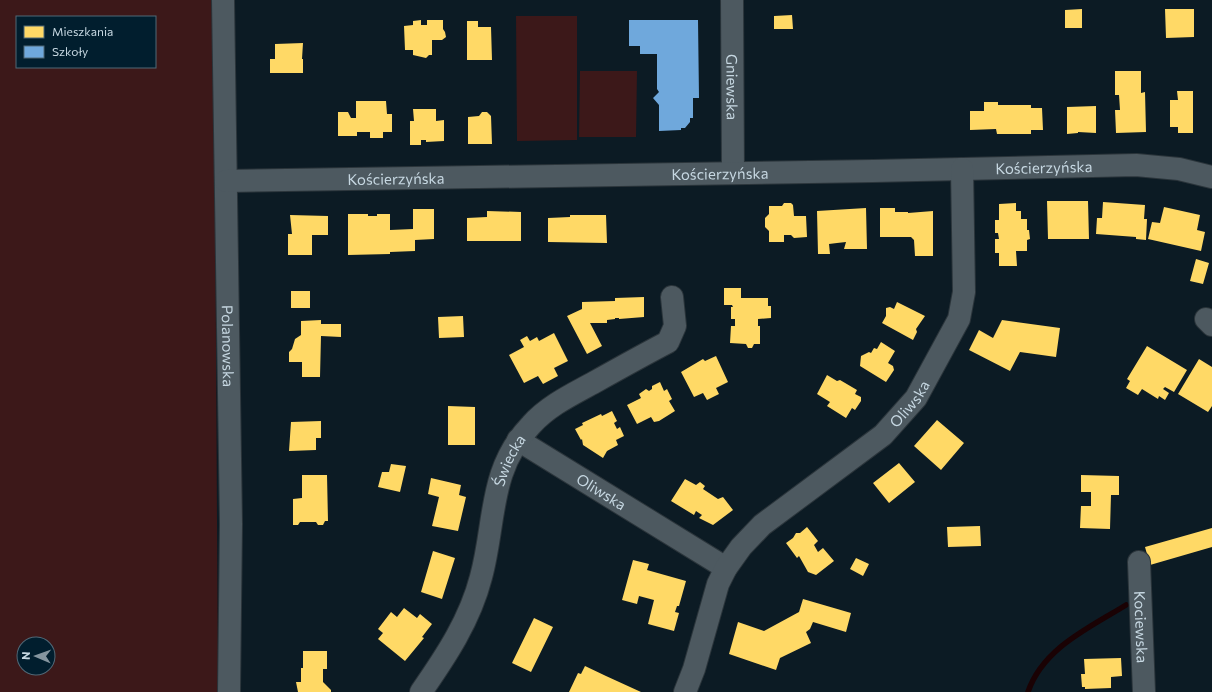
<svg xmlns="http://www.w3.org/2000/svg" width="1212" height="692" font-family="Commissioner,sans-serif">
<style>
.green{fill:#3c1819;fill-rule:evenodd}
.homes{fill:#ffd966}
.schools{fill:#6fa8dc}
.lines{fill:none;stroke-linecap:round;stroke-linejoin:round}
.stream{stroke:#1a0204;stroke-width:5.5}
.minor-casing{stroke:#2b353b;stroke-width:24}
.minor{stroke:#4d5960;stroke-width:22}
.labels{text-anchor:middle;dominant-baseline:central;stroke-width:4;stroke-linejoin:round;paint-order:stroke}
.street-label{font-size:15px;fill:#c6d7e1;stroke:#011e2e}
</style>
<rect width="100%" height="100%" fill="#0c1b24"/>
<path class="green" d="M0,0h214l4,692h-218zM17,17h138v50h-138zM24,644h24v24h-24z
M516,16h61v124l-60,1z
M580,71h57l-1,66h-57z"/>
<path class="homes" d="M1082,9v19h-17v-18z
M1165,9h29v28l-28,1z
M792,15l1,14h-19v-13z
M421,20v5h6v-5h16v9l2,3 1,5 -4,3h-10v15h-3l-3,3 -13,-3v-5h-8l-1,-24 9,-1v-4z
M467,21h11v6h13l1,33h-25z
M303,43l-1,16h1v14h-33v-14h5v-15z
M1115,71h26v22l4,-1 1,40 -30,1 -1,-23h5l-1,-15h-4z
M1177,91h16v42h-15v-6h-8v-27h8z
M356,101h30l1,13h5v18h-9v6h-13v-6h-13v4h-19v-24h10l3,6h5z
M984,102h14v3h33v3h11l1,22h-12v4h-34l-1,-5 -26,1v-19h14z
M1096,106v27l-18,-1v1l-11,1v-27z
M413,109h23v12l8,-1v21l-18,1v-2h-5v5h-11v-24h4z
M482,112h5l4,4 1,28h-24v-27l11,-1z
M1047,201h41l1,38h-41z
M1103,202l42,3 -1,14h3l-1,21 -10,-1v-2l-40,-3 1,-16h5z
M784,203h7l2,2 1,11h12l1,21 -13,1 -3,-3h-7v7h-15v-11l-4,-4v-9l4,-4v-8h13z
M1016,203v8h5v8h6v11h2l1,9 -3,1v11h-11l1,15h-18v-13h-4v-14h4l-1,-6h-3v-13h4v-16z
M1164,207l36,8 -3,15 8,2 -4,19 -53,-12 4,-17 8,1z
M866,208l1,41h-23l2,-7 -9,1 -8,1 1,10h-12l-1,-43z
M880,208h15v4h13v1l25,-2v45h-18l-1,-16 -3,-3h-31z
M413,209h21v30l-19,1v11l-25,1v2l-42,1v-41h20v2h9v-2h13v16l23,-1z
M487,211l34,1v29h-54v-23l20,-1z
M290,215l38,1v19h-16v20h-24v-21h4z
M570,215h36l1,28 -59,-1v-24l22,-1z
M1196,259l13,4 -6,21 -13,-3z
M724,288h17v10h27v8h3v12l-13,1v7h2v18h-6l-2,4h-4l-2,-4 -16,-1 1,-17h4v-7h-4v-12h2l-1,-2h-8z
M291,291h19v17h-19z
M644,297v20l-25,2v-1h-4v1l-8,1v3h-17l12,23 -15,8 -20,-38 15,-7v-7l33,-1v-3z
M897,302l28,14 -9,13 1,3 -4,8 -31,-17 4,-7v-8l4,-1 4,2z
M463,316l1,21 -25,1 -1,-21z
M321,320v4h20v13l-20,-1 -1,41h-18v-15h-13v-10l3,-3 3,-10 6,-4v-14z
M1002,320l58,8 -4,29 -36,-5 -10,19 -41,-21 10,-20 14,8z
M554,333l14,28 -14,7 4,8 -15,8 -5,-8 -14,7 -15,-28 15,-8 -4,-7 7,-4 3,5 7,-4 2,4z
M881,342l14,9 -7,12 5,3 1,4 -8,12 -26,-16 1,-10 8,-4 2,1 3,-5 3,1z
M1147,346l40,24 -13,22 -9,-5 -2,2 6,4 -4,7 -6,-4 -1,3 -16,-10 -4,6 -12,-7 4,-7 -3,-2z
M716,356l12,26 -12,6 3,6 -12,6 -4,-7 -9,4 -13,-25 22,-13 2,2z
M1199,359l13,8v39l-4,6 -30,-18z
M827,375l10,6 3,-1 17,10 -2,4 6,3v4l-6,9 -3,-2 -6,10 -19,-12 3,-4 -13,-8z
M660,382l4,9 3,-2 5,10 -3,2 6,10 -16,10 -5,1 -3,-5 -14,7 -10,-19 14,-7 -2,-4 7,-5 3,2 3,-2v-3z
M448,406l27,1v38h-27z
M612,411l5,10 -3,2 3,6 3,-2 4,9 -8,4 2,5 -11,6 -4,7 -20,-13 -1,-6 -1,1 -6,-11 8,-4 -1,-2 19,-9 1,2z
M937,420l27,23 -23,27 -27,-24z
M321,421v17h-5v12l-27,1 2,-29z
M899,463l16,19 -26,21 -16,-20z
M391,464l15,2 -6,26 -22,-5 4,-15h7z
M302,475h25l1,46h-3l-2,4h-5l-2,-3h-16l-2,3h-5v-26l9,-1z
M1081,475l38,1v19h-8l-1,34 -30,-1 1,-22h10v-14h-10z
M431,478l30,7 -2,10 7,2 -8,34 -26,-5 7,-29 -11,-3z
M685,479l11,6 4,-3 5,4 -2,3 15,10 5,-2 10,13 -20,15 -14,-7 3,-3 -6,-4 -2,4 -23,-14z
M980,526l1,20 -33,1 -1,-20z
M807,527l11,14 -4,4 4,7 5,-4 11,13 -18,14 -8,-3 -9,-16 -2,2 -11,-15 7,-5 3,-5h4z
M1212,528v19l-62,18 -5,-18z
M433,551l22,7 -13,41 -21,-7z
M856,558l13,6 -6,12 -13,-7z
M633,560l16,4 -2,6 39,11 -7,25h-2l-2,6 4,1 -5,18 -26,-7 6,-24 -15,-4 -2,8 -15,-4z
M803,599l48,14 -5,19 -33,-10 -3,7 -4,3 5,11 -31,15 -4,12 -47,-16 9,-32 26,9 35,-19z
M404,608l13,10 3,-4 12,10 -10,13 2,1 -19,23 -27,-22 5,-6 -5,-4 13,-17 6,5z
M534,618l19,9 -22,45 -19,-9z
M303,651h24v18h-4v13l8,8v2h-33l-2,-10h5v-14h2z
M1121,658l1,18 -11,1v11l-26,1v-2h-3l-1,-13h4l-1,-15z
M585,666l21,10 35,16h-72l9,-19 3,1z"/>
<path class="schools" d="M629,20h69l1,78h-6v20h-3v4l-5,6h-4v2l-22,1v-26l-6,-7 6,-6 -2,-3v-35h-17v-8h-11z"/>
<g class="lines">
<path class="stream" d="M1028,692c15,-44 61,-64 98,-87"/>
<defs>
<g id="minor">
<path id="s1" d="M223,0l8,524 -2,168"/>
<path id="s2" d="M732,0l1,173"/>
<path id="s3" d="M226,181l647,-10 263,-6 43,4 33,8"/>
<path d="M1206,319l6,6"/>
<path id="s4" d="M518,440l208,128"/>
<path id="s5" d="M1139,562l5,130"/>
<path id="s6" d="M421,692c25,-36 49,-72 60,-115 15,-55 7,-107 50,-152 17,-19 40,-30 62,-42 25,-14 50,-28 75,-41l7,-16 -3,-29"/>
<path id="s7" d="M685,692l9,-23 24,-85 8,-16 15,-21 21,-22 121,-90 33,-37 43,-79 5,-27 -2,-123"/>
</g>
</defs>
<use href="#minor" class="minor-casing"/>
<use href="#minor" class="minor"/>
</g>
<g class="labels">
<g class="street-label">
<text stroke="none"><textPath href="#s2" startOffset="87">Gniewska</textPath></text>
<text stroke="none"><textPath href="#s3" startOffset="818">Kościerzyńska</textPath></text>
<text stroke="none"><textPath href="#s3" startOffset="494">Kościerzyńska</textPath></text>
<text stroke="none"><textPath href="#s3" startOffset="170">Kościerzyńska</textPath></text>
<text stroke="none"><textPath href="#s1" startOffset="346">Polanowska</textPath></text>
<text stroke="none"><textPath href="#s7" startOffset="379">Oliwska</textPath></text>
<text stroke="none"><textPath href="#s6" startOffset="251">Świecka</textPath></text>
<text stroke="none"><textPath href="#s4" startOffset="98">Oliwska</textPath></text>
<text stroke="none"><textPath href="#s5" startOffset="65">Kociewska</textPath></text>
</g>
</g>
<rect x="16" y="16" width="140" height="52" fill="#011e2e" stroke="#506876"/>
<rect x="24" y="26" width="20" height="12" fill="#ffd966" stroke="#506876"/>
<text x="52" y="36" font-size="12" fill="#c6d7e1">Mieszkania</text>
<rect x="24" y="46" width="20" height="12" fill="#6fa8dc" stroke="#506876"/>
<text x="52" y="56" font-size="12" fill="#c6d7e1">Szkoły</text>
<g transform="translate(36 656) rotate(272)"><circle r="19" fill="#011e2e" stroke="#506876"/>
<path d="M0-3L7 15L0 10L-7 15Z" fill="#85959f"/>
<text y="-6" font-size="11" font-weight="bold" text-anchor="middle" fill="#c6d7e1">N</text>
</g>
</svg>
